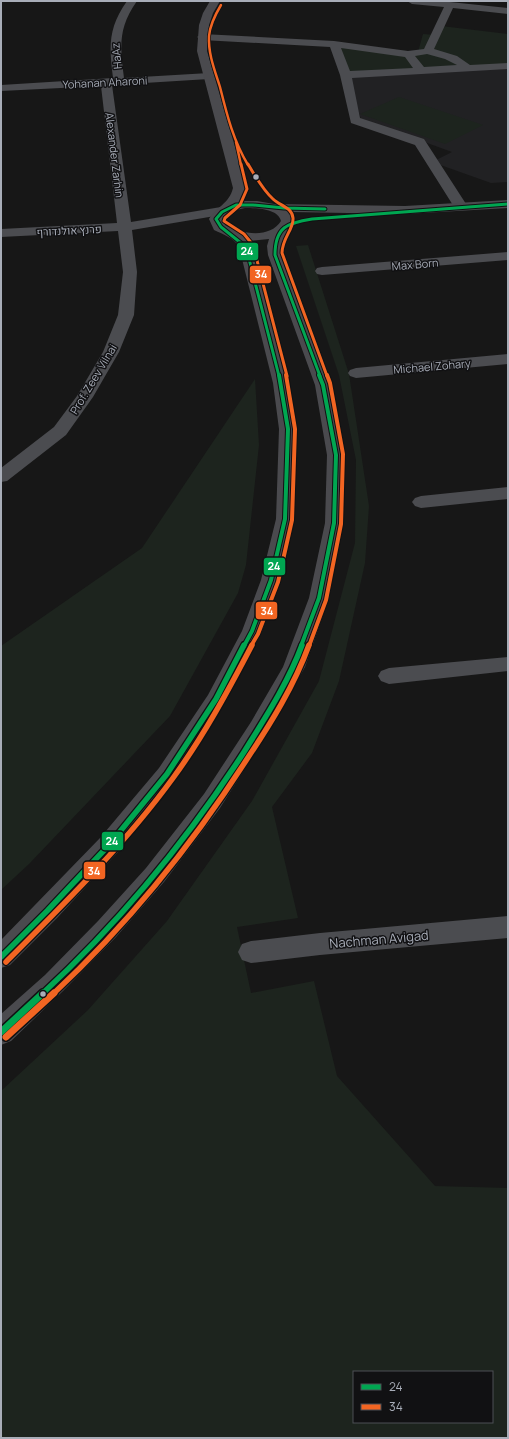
<svg xmlns="http://www.w3.org/2000/svg" width="509" height="1439" font-family="Manrope,Heebo,sans-serif">
<style>
.built{fill:#212123}
.green{fill:#1d241e;fill-rule:evenodd}
.lines{fill:none;stroke-linecap:round;stroke-linejoin:round}
.street{fill:#4b4c50;fill-rule:evenodd}
.secondary{fill:#4a4a4e;fill-rule:evenodd}
.bus-1-far3-casing{stroke:#111113;stroke-width:5}
.bus-1-far2-casing{stroke:#111113;stroke-width:6}
.bus-1-far1-casing{stroke:#111113;stroke-width:8}
.bus-1-casing{stroke:#111113;stroke-width:10}
.bus-2-far4-casing{stroke:#111113;stroke-width:4}
.bus-2-far3-casing{stroke:#111113;stroke-width:5}
.bus-2-far2-casing{stroke:#111113;stroke-width:6}
.bus-2-far1-casing{stroke:#111113;stroke-width:8}
.bus-2-casing{stroke:#111113;stroke-width:10}
.bus-1-far3{stroke:#00a651;stroke-width:3}
.bus-1-far2{stroke:#00a651;stroke-width:4}
.bus-1-far1{stroke:#00a651;stroke-width:5.5}
.bus-1{stroke:#00a651;stroke-width:7}
.bus-2-far4{stroke:#f26522;stroke-width:2.5}
.bus-2-far3{stroke:#f26522;stroke-width:3}
.bus-2-far2{stroke:#f26522;stroke-width:4}
.bus-2-far1{stroke:#f26522;stroke-width:5.5}
.bus-2{stroke:#f26522;stroke-width:7}
.bus-dot{fill:#a8adb8;stroke:#111113;stroke-width:1.5}
.labels{text-anchor:middle;dominant-baseline:central;stroke-width:3;stroke-linejoin:round;paint-order:stroke}
.far-street-label{font-size:11px;fill:#a8adb8;stroke:#111113}
.street-label{font-size:13px;fill:#a8adb8;stroke:#111113}
.line-badge{stroke:#111113;stroke-width:1.5}
.badge-label{font-size:11px;text-anchor:middle;font-weight:bold;fill:#fff}
</style>
<rect width="100%" height="100%" fill="#171717"/>
<path class="built" d="M508,68v114l-17,1 -59,-21 20,-10 -91,-33 -14,-43z"/>
<path class="green" d="M441,26l67,8v34l-161,8 -13,-32 84,8 5,-18 13,1z
M399,97l84,28 -38,19 -85,-30z
M308,245l41,129 20,132 -4,57 -26,118 -27,72 -40,54 26,111 -61,9 14,66 63,-12 23,95 98,110 73,2v250h-507v-347l87,-81 79,-89 85,-120 67,-120 36,-138 1,-83 -17,-85 -43,-129zM354,1372h138v50h-138z
M255,379l4,66 -13,120 -8,28 -68,123 -141,148 -28,26v-244l141,-98z"/>
<g class="lines">
<path class="street" d="M127,1h10c-19,27 -17,45 -13,77l85,-5 6,3 -6,3 -97,6 19,137 90,-15 5,1 2,3 -2,3 -5,1 -89,15 5,42 -3,43 -15,37 -26,45 -27,38 -59,46 -6,1v-14l53,-41 23,-31 26,-44 15,-37 5,-43 -5,-41 -117,6v-8l116,-6 -16,-137 -100,5v-6l112,-7c-4,-32 -5,-50 14,-77z
M407,1h33l68,7v6l-55,-6 -19,41 23,7 13,9 38,-2v6l-156,9 8,40 64,21 44,68 -2,3h-10l-41,-65 -64,-22 -11,-48 -10,-28 -128,-7 -5,-3 5,-3 132,7 74,10 16,-2 20,-42 -32,-3zM341,48l64,9 8,11 -63,3zM427,54l18,5 12,6 -33,2 -9,-11z
M508,252v8l-186,15 -5,-1 -2,-3 2,-3 5,-1z
M508,354v10l-152,14 -6,-2 -2,-3 2,-3 6,-2z
M508,487v12l-87,9 -6,-2 -3,-4 3,-4 6,-2z
M508,657v14l-119,13 -8,-3 -3,-5 3,-5 8,-3z
M508,916v22l-188,17 -69,8 -9,-3 -4,-8 4,-8 9,-3 69,-8z"/>
<path class="secondary" d="M210,1h10l-7,12 -4,12 -2,26 40,137 -5,13h15l17,3 131,2 103,-6v8l-103,6 -114,-2 3,9c-7,13 -14,17 -12,34l49,130 14,70 -2,68 -14,75 -24,69 -38,67 -47,74 -56,74 -48,55 -53,54 -52,50 -10,4v-31l44,-39 53,-54 48,-53 58,-74 47,-72 32,-55 26,-69 16,-75 2,-68 -12,-70 -47,-130 -1,-9 2,-7 -20,2 4,6 36,136 8,46 -3,90 -13,61 -19,51 -35,68 -52,81 -57,72 -61,66 -47,47 -9,3v-28l99,-102 59,-70 49,-73 34,-64 19,-51 15,-61 3,-90 -6,-46 -34,-136c-6,-10 -15,-12 -25,-17l-5,-11c8,-13 20,-15 24,-31l-36,-137 2,-26 4,-12zM245,208c10,0 33,0 36,13 -11,18 -40,13 -56,4l-2,-6c5,-7 13,-9 22,-11z"/>
<defs>
<path id="bus-1-far3" d="M279,376l-33,-129 -25,-20 -5,-8 6,-7 14,-7h17l31,3 41,1
M320,376l-45,-121c0,-28 12,-32 37,-36l196,-15"/>
<path id="bus-1-far2" d="M244,646l8,-15 19,-51 14,-61 3,-90 -9,-54
M301,646l18,-48 15,-75 2,-68 -13,-70 -4,-10"/>
<path id="bus-1-far1" d="M1,957l47,-47 61,-65 58,-71 49,-75 28,-54
M42,994c78,-72 145,-154 202,-242 21,-34 44,-69 58,-107"/>
<path id="bus-1" d="M1,1032l42,-39"/>
<path id="bus-2-far4" d="M221,5c-6,10 -11,20 -12,31 -1,18 6,35 11,51 7,28 13,53 28,78
M236,142l5,23"/>
<path id="bus-2-far3" d="M241,164l6,25 -7,16 -15,13 -1,3 20,13 9,11 34,131
M248,164c7,12 15,26 25,35 7,7 19,8 20,19 1,11 -11,20 -11,35l45,123"/>
<path id="bus-2-far2" d="M251,646l7,-12 20,-52 14,-62 3,-91 -9,-54
M309,646l17,-46 15,-76 2,-70 -13,-71 -3,-8"/>
<path id="bus-2-far1" d="M6,962c58,-58 119,-118 167,-184 30,-41 55,-87 79,-133
M53,994c74,-69 139,-149 194,-235 24,-36 47,-73 62,-114"/>
<path id="bus-2" d="M6,1037l48,-44"/>
</defs>
<use href="#bus-1-far3" class="bus-1-far3-casing"/>
<use href="#bus-1-far2" class="bus-1-far2-casing"/>
<use href="#bus-1-far1" class="bus-1-far1-casing"/>
<use href="#bus-1" class="bus-1-casing"/>
<use href="#bus-2-far4" class="bus-2-far4-casing"/>
<use href="#bus-2-far3" class="bus-2-far3-casing"/>
<use href="#bus-2-far2" class="bus-2-far2-casing"/>
<use href="#bus-2-far1" class="bus-2-far1-casing"/>
<use href="#bus-2" class="bus-2-casing"/>
<use href="#bus-1-far3" class="bus-1-far3"/>
<use href="#bus-1-far2" class="bus-1-far2"/>
<use href="#bus-1-far1" class="bus-1-far1"/>
<use href="#bus-1" class="bus-1"/>
<use href="#bus-2-far4" class="bus-2-far4"/>
<use href="#bus-2-far3" class="bus-2-far3"/>
<use href="#bus-2-far2" class="bus-2-far2"/>
<use href="#bus-2-far1" class="bus-2-far1"/>
<use href="#bus-2" class="bus-2"/>
</g>
<g class="bus-dot">
<circle cx="256" cy="177" r="3.5"/>
<circle cx="43" cy="994" r="3.5"/>
</g>
<g class="labels">
<g class="far-street-label">
<text transform="translate(116 56) rotate(-95)">HaAz</text>
<text transform="translate(105 82) rotate(-3)">Yohanan Aharoni</text>
<text transform="translate(115 155) rotate(83)">Alexander Zarhin</text>
<text transform="translate(69 230) rotate(-3)">פרנץ אולנדורף</text>
<text transform="translate(415 264) rotate(-5)">Max Born</text>
<text transform="translate(432 366) rotate(-5)">Michael Zohary</text>
<text transform="translate(93 379) rotate(-59)">Prof. Zeev Vilnai</text>
</g>
<g class="street-label">
<text transform="translate(379 939) rotate(-5)">Nachman Avigad</text>
</g>
</g>
<g class="line-badge">
<rect x="236" y="242" width="23" height="19" rx="4" fill="#00a651"/>
<rect x="249" y="265" width="23" height="19" rx="4" fill="#f26522"/>
<rect x="263" y="557" width="23" height="19" rx="4" fill="#00a651"/>
<rect x="255" y="601" width="23" height="19" rx="4" fill="#f26522"/>
<rect x="101" y="831" width="23" height="20" rx="4" fill="#00a651"/>
<rect x="83" y="861" width="23" height="19" rx="4" fill="#f26522"/>
</g>
<g class="badge-label">
<text x="247" y="255">24</text>
<text x="261" y="278">34</text>
<text x="274" y="570">24</text>
<text x="267" y="615">34</text>
<text x="112" y="845">24</text>
<text x="94" y="875">34</text>
</g>
<rect width="509" height="1439" fill="none" stroke="#a8adb8" stroke-width="4"/>
<rect x="353" y="1371" width="140" height="52" fill="#111113" stroke="#4d4f55"/>
<rect x="361" y="1384" width="20" height="6" fill="#00a651" stroke="#4d4f55"/>
<text x="389" y="1391" font-size="12" fill="#a8adb8">24</text>
<rect x="361" y="1404" width="20" height="6" fill="#f26522" stroke="#4d4f55"/>
<text x="389" y="1411" font-size="12" fill="#a8adb8">34</text>
</svg>
